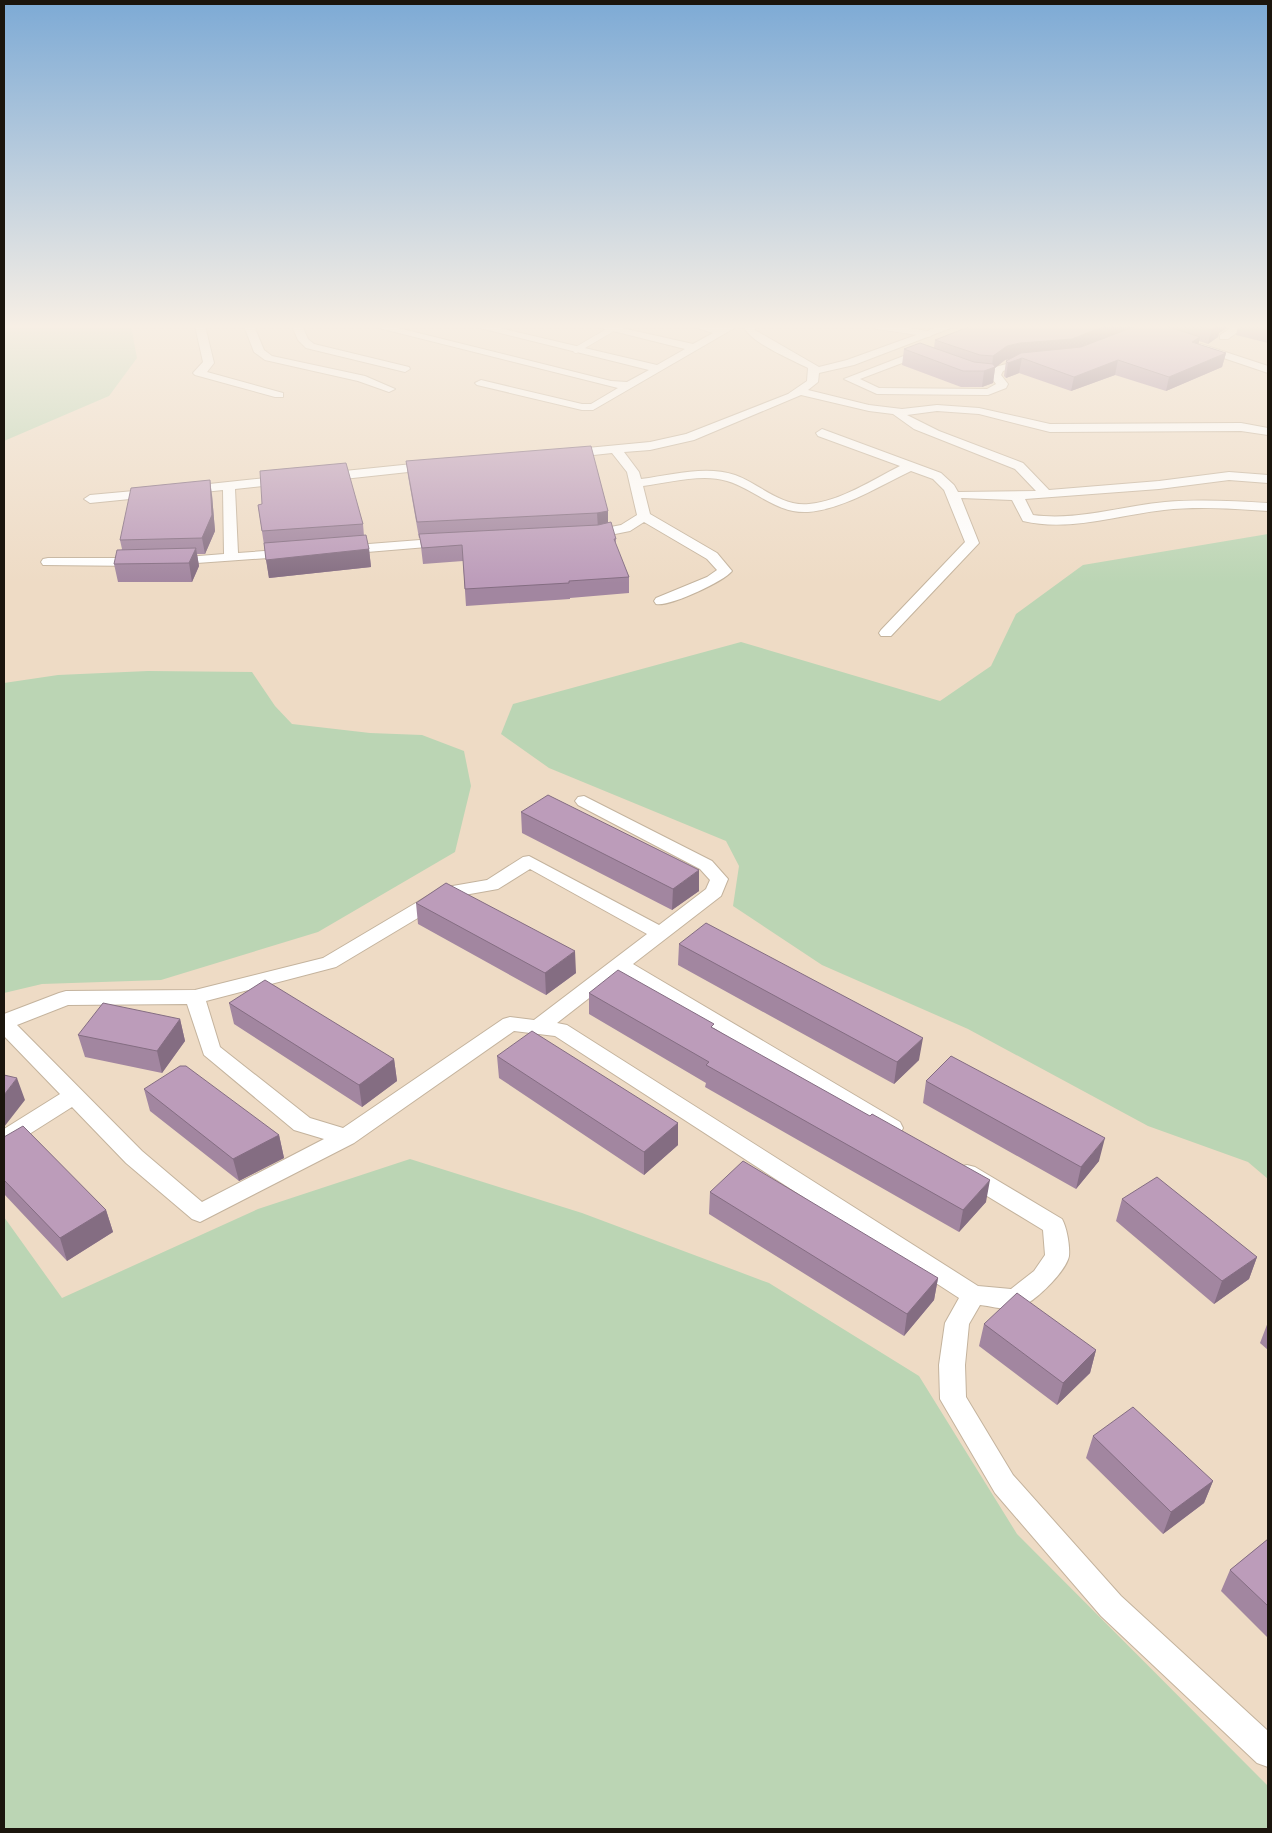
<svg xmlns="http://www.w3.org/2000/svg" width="1272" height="1833" font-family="'Libre Baskerville',serif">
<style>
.green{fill:#bbd5b4}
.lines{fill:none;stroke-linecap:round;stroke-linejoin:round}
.service-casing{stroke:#c4b39d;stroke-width:7}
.minor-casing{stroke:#c4b39d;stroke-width:2}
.service{stroke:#fff;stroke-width:5.5}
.minor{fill:#fff;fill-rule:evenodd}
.wall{fill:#a286a0}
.shaded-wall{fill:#846d82}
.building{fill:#bc9cba;stroke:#846d82}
</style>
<rect width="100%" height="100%" fill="#eedbc5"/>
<path class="green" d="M4,326h127l6,32 -28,38 -105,45z
M1268,534v645l-20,-17 -100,-36 -180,-97 -146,-64 -89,-59 6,-40 -13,-25 -177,-73 -48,-34 12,-30 228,-62 199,59 51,-35 25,-52 67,-49z
M148,671l104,1 23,34 17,18 78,9 52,2 42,16 7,35 -16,66 -137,80 -157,48 -119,4 -38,9v-310l54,-8z
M410,1159l172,54 187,70 150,93 98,158 251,252v43h-1264v-612l58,81 196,-89z"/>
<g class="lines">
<defs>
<path id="service" d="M876,326l53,8
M576,350l36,-21"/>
<path id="minor" d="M195,326h10l9,37 -7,9 76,21v4h-8l-80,-22 -2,-2 10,-11z
M244,326h10l10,24 8,6 93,20 30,13 -6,3 -31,-11 -93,-21 -11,-8z
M292,326h10l6,13 6,5 95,23 1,2 -5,3 -99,-24 -8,-8z
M371,326h19l221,55 16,1 22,-12 -177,-44h19l166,39 28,-16 -92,-23h20l80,18 20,-11 -22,-7 30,2 17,-2 -145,84h-11l-105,-25 -2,-2 6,-3 101,24h9l27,-16z
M744,326h10l1,4 64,37 28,-7 94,-34h15l-102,39 -35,8 -1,9 -10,8 61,15 33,4 35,-4 42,3 71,16 191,-1 27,5v7l-27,-4 -191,1 -71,-18 -42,-3 -30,4 32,16 84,32 26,27 110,-9 70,-9 39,3v8l-39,-3 -70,9 -134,10 8,16c45,6 88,-9 132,-13 34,-3 69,-1 103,1v8c-34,-2 -69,-5 -104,-1 -46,5 -94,22 -141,11l-11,-21 -51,-2 18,45 -88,93h-10l-2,-3 2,-3 84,-88 -21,-52 -11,-11 -22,-8c-32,15 -67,38 -103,41 -32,2 -53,-23 -81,-31 -25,-8 -59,2 -84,5l7,28 67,39 15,18c-9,11 -63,36 -76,33l-2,-3 2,-3 51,-21 10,-7 -10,-11 -63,-37 -14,9 -40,8 -5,-1 -2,-3 2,-3 36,-7 16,-10 -10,-43 -15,-19 -46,5 -6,-4 6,-4 84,-8 36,-8 102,-40 19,-13 1,-13c-14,-7 -61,-27 -64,-42zM801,395l68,16 24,3 21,15 101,40 21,22 -78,1 -4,-7 -13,-12 -119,-44 -6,4 2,3 82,30c-28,14 -59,35 -91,38 -28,3 -49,-20 -74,-29 -29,-10 -64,0 -94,4l-2,-7 -15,-20 26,-2 44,-10z
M1234,326h12l-18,13h-8v-4z
M1201,344l67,22v7l-71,-24v-4z
M927,347l4,1v4l-71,27 19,9 108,1 9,-5 -7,-9 6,-8 34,-9 5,3 -31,10 -2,4 7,9 -2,4 -18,7 -111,-1 -33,-15z
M432,462l4,1 2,3 -2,3 -111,12 -6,-4 6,-4z
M285,476l4,1 2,3 -2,3 -54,6 3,64 53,-4 7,4 -2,3 -127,9 -2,-3 7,-4 50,-4 -1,-64 -38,4 -4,-1 -2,-3 2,-3z
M156,489l6,4 -2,3 -70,7 -6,-4 6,-4z
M446,538l5,1 2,3 -2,3 -108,9 -7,-4 7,-4z
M48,558h91l7,4 -7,4 -96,-1 -2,-3 2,-3z
M584,796l128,65 16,18 -7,17 -88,68 267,158 3,6 -3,6 -8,2 -8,-2 -264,-160 -63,49 10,2 411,261 33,3 23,-18 11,-16 -2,-25 -84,-51 -3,-6 3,-6 8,-2 8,2 87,52c5,9 8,27 7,37 -3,16 -39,52 -55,53 -11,1 -23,-3 -34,-4l-11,19 -4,41 1,32 47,78 108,121 147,135v36l-11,-4 -156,-147 -106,-123 -55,-94 -1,-34 6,-42 14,-25 -404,-262 -41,-5 -160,112 -154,79 -8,-3 -66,-56 -54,-56 -60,38 -8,2v-18l56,-35 -56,-58v-22l55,-21 7,-2 129,-1 128,-32 118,-70 46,-8 36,-23 6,-1 130,69 47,-36 4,-9 -10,-11 -122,-64 -3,-4 3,-4zM530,869l117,65 -113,86 -24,-3 -7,2 -160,109 -33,-10 -90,-71 -14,-46 130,-34 117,-70 45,-8zM187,1004l17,51 90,75 30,9 -122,63 -60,-51 -125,-126 51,-20z"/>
</defs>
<use href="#service" class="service-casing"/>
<use href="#minor" class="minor-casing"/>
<use href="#service" class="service"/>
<use href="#minor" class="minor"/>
</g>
<path class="wall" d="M971,326h163l-1,1 3,-1h94l-11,7 -1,4 -10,7 -9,-3 -1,3 28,9 -4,14 -56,24 -51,-16 -44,16 -52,-18 -13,5 -2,-2 2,-15 3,-2 -4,1 -10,8 -2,15 -11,4h-21l-59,-22 2,-16 30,-1 1,-8z
M1238,326h30v17l-32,-8z
M406,461l202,50v11l8,17v6l13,32v16l-59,5v1l-104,7 -3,-45 -40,3 -3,-26h-1l-11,-62z
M212,495l3,36 -10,23h-8l2,12 -7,16h-74l-4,-18 8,-15 -2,-9z
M258,505l105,19 1,12 5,13 2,18 -102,11z
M521,812l178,79 -27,19 -150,-77z
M416,903l160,70 -30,22 -128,-71z
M679,944l240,116 -25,24 -216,-119z
M589,993l125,35 272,174 -27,30 -254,-145 1,-4 -117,-69z
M229,1003l165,56 3,22 -35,26 -128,-83z
M180,1019l5,22 -23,32 -77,-16 -7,-22z
M497,1056l181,67v22l-34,30 -145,-97z
M926,1081l173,80 -23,28 -153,-86z
M144,1089l135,46 5,23 -45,23 -89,-70z
M4,1137l102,73 7,22 -46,29 -63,-67z
M710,1192l228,86 -4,22 -30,36 -195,-122z
M1122,1199l135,58 -8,22 -35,25 -98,-83z
M1268,1322v28l-8,-7z
M984,1324l112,26 -6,23 -33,32 -78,-59z
M1093,1436l120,45 -9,22 -41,31 -77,-76z
M1268,1539v99l-47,-47 9,-21z"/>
<path class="shaded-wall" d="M1105,326h29l-1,2 -63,25 -52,4 -13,3 -10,8 -2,15 -11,4 2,-16 8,-3 1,-12 14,-10 13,-3z
M1217,326h4l-3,11 -10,7 3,-14z
M1221,326h9l-11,7z
M1200,337l-3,14 -5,-9z
M1226,353l-4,14 -56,24 3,-14z
M1022,358l-3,15 -13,5 2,-15z
M1118,360l-3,15 -44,16 3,-14z
M210,480l2,15 3,36 -10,23 -3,-16z
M608,511v15l-10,3 -1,-16z
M196,548l3,18 -7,16 -3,-19z
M369,549l2,18 -102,11 -3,-18z
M699,870v21l-27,19 1,-21z
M575,951l1,22 -30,22 -1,-22z
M180,1019l5,22 -23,32 -5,-22z
M923,1038l-4,22 -25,24 3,-22z
M394,1059l3,22 -35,26 -3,-22z
M17,1078l8,22 -21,27v-32z
M678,1123v22l-34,30v-23z
M279,1135l5,23 -45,23 -6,-22z
M1105,1138l-6,23 -23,28 5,-22z
M990,1180l-4,22 -27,30 4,-22z
M106,1210l7,22 -46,29 -7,-23z
M1257,1257l-8,22 -35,25 8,-23z
M938,1278l-4,22 -30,36 3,-22z
M1096,1350l-6,23 -33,32 6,-22z
M1213,1481l-9,22 -41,31 8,-22z"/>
<path class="building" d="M971,326h134l-33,13 -52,4 -13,3 -14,10 -13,-1 -45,-15z
M1136,326h30l34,11 -8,5 34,11 -57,24 -51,-17 -44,17 -52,-19 -14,5 -2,-2 15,-8 60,-6z
M1200,326h17l-6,4z
M920,343l54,19 19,2 2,3 -11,4h-21l-59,-22z
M591,446l17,65 -11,2 -180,9 -11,-61z
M346,463l17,61 -101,7 -4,-26 4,-1 -2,-33z
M210,480l2,35 -10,23 -82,2 11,-52z
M611,522l5,17h-2l15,38 -60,4v2l-104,6 -3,-44 -40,3 -3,-14 179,-9z
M366,535l3,14 -103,11 -2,-17z
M196,548l-7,15 -75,1 3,-14z
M548,795l151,75 -26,19 -152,-77z
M446,883l129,68 -30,22 -129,-70z
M706,923l217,115 -26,24 -218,-118z
M618,970l96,54 -3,3 159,89 2,-2 118,66 -27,30 -257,-145 3,-3 -120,-69z
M265,980l129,79 -35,26 -130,-82z
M103,1003l77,16 -23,32 -79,-16z
M532,1031l146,92 -34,29 -147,-96z
M951,1056l154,82 -24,29 -155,-86z
M180,1066h6l93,69 -46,24 -89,-70z
M4,1075l13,3 -13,17z
M23,1126l83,84 -46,28 -56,-58v-43z
M743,1161l195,117 -31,36 -197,-122z
M1157,1177l100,80 -35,24 -100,-82z
M1017,1293l79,57 -33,33 -79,-59z
M1133,1407l80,74 -42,31 -78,-76z
M1268,1539v67l-38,-36z"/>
<linearGradient id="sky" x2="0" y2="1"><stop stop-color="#7daad5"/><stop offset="0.56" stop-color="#f7efe5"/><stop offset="1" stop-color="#f7efe5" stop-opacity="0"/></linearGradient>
<rect width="1272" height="583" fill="url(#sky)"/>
<rect width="1272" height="1833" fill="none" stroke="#1b150d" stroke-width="10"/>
</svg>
